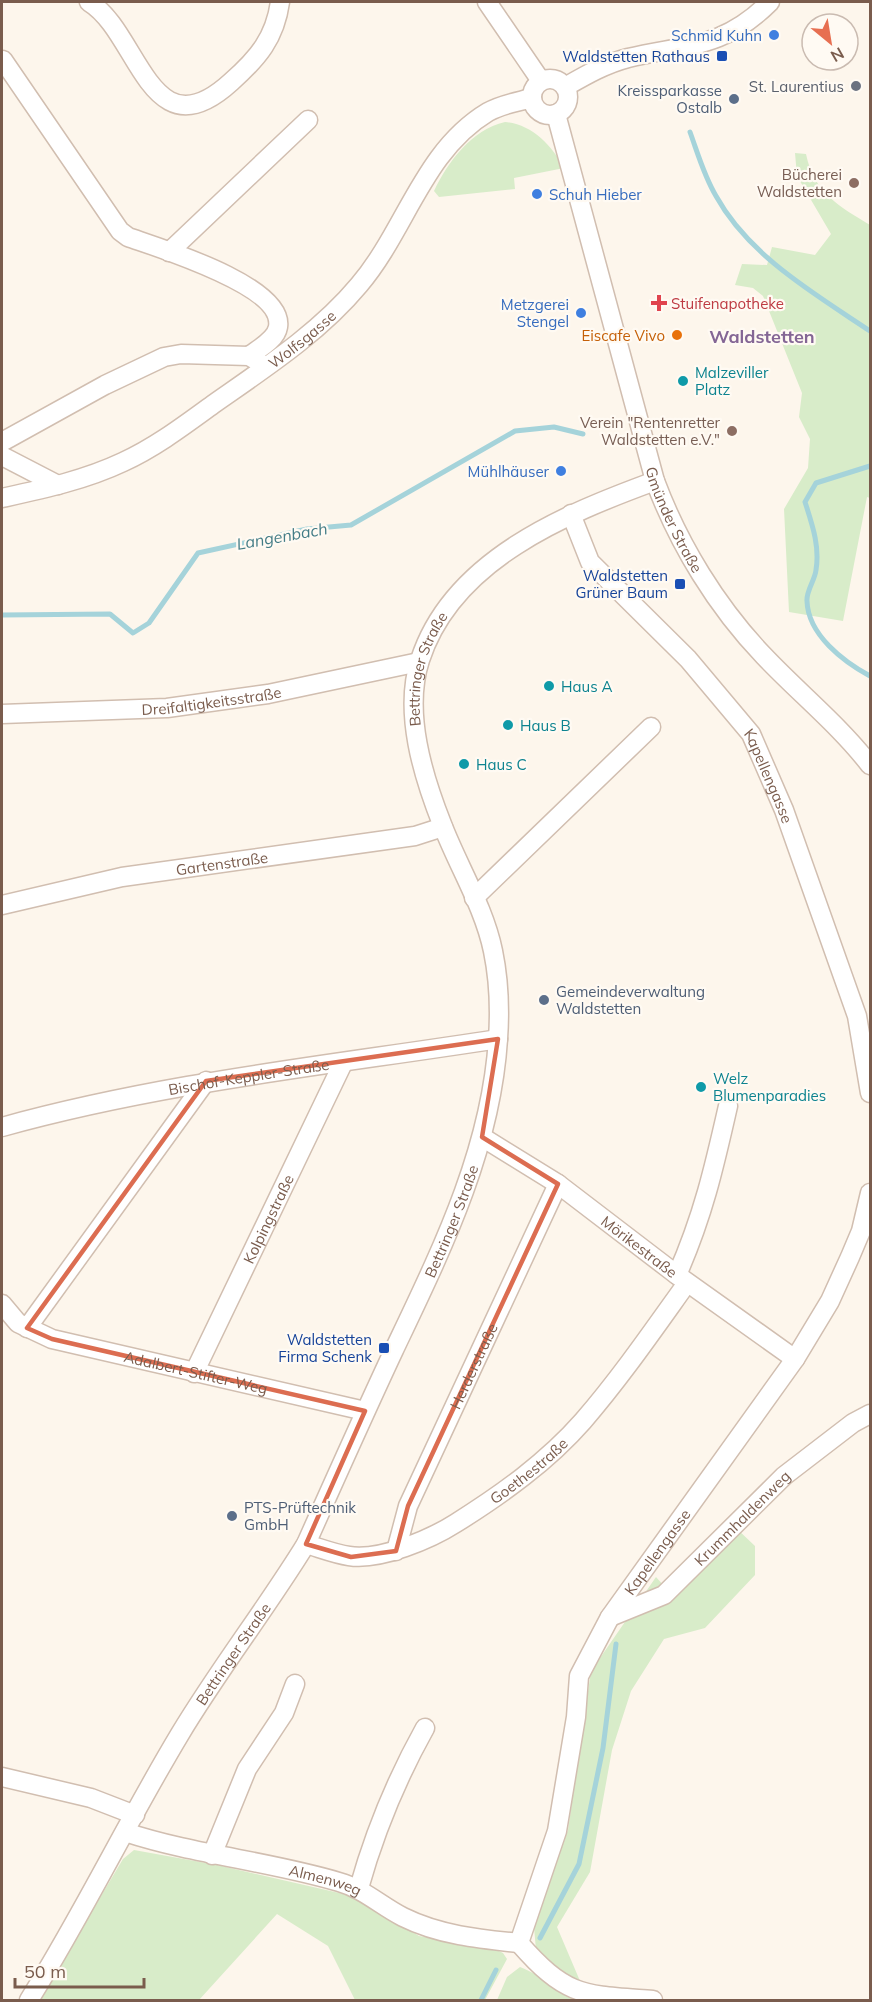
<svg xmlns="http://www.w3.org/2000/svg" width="872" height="2002" font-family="Mulish,sans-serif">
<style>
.green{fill:#d8ecc9}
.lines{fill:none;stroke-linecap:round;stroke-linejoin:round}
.stream{stroke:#a5d3da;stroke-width:5}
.minor-casing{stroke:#d1beb0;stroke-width:21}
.minor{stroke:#fff;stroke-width:18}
.marked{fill:none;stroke:#dc6d51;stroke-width:4.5;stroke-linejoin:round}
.shop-dot{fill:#3f7fe0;stroke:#fffaf3;stroke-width:2}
.transit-dot{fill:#1a4fb4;stroke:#fffaf3;stroke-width:2}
.worship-dot{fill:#6b7280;stroke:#fffaf3;stroke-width:2}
.service-dot{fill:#5c6f8a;stroke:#fffaf3;stroke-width:2}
.education-dot{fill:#8d6e63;stroke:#fffaf3;stroke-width:2}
.health-dot{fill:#e0444e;stroke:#fffaf3;stroke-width:2}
.food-dot{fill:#e8710a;stroke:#fffaf3;stroke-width:2}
.culture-dot{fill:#0f9aa8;stroke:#fffaf3;stroke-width:2}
.labels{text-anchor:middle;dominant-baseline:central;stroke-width:4.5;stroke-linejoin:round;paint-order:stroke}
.shop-label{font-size:15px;fill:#366cbe;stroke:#fffaf3;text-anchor:end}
.transit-label{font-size:15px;fill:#164399;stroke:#fffaf3;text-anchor:end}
.worship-label{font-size:15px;fill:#5b616d;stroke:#fffaf3;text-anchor:end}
.service-label{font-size:15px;fill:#4e5e75;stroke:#fffaf3;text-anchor:start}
.education-label{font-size:15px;fill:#785e54;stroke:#fffaf3;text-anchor:end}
.health-label{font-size:15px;fill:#be3a42;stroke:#fffaf3;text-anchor:start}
.food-label{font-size:15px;fill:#c56008;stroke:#fffaf3;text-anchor:end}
.street-label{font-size:15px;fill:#7a5c4d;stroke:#fffaf3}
.culture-label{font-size:15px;fill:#0d838f;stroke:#fffaf3;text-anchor:start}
.water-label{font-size:16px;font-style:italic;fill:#437c86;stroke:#fffaf3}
.quarter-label{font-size:18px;font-weight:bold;fill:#846695;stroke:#fffaf3}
</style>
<rect width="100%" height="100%" fill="#fdf6ec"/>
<path class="green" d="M505,122c26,2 47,23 59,46l-50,10 1,11 -76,8 -5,-6c14,-29 37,-61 71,-69z
M795,153l11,1c8,39 33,52 64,71v273l-3,-1 -24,124 -54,-9 -5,-103 24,-41 2,-29 -11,-22 3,-24 -39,-97 -10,-8 -18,-3 7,-21 25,1 5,-18 43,8 16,-21 -34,-58z
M736,1528l19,18v29l-50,53 -41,11 -33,52 -19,59 -22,122 -33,55 26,61 -10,-4 -37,-34 -2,-23 34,-97 23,-159 65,-94 17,19z
M134,1850l83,15 131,30 12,5 59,36 74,12 10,5 4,6 -22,41h-130l-27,-54 -51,-32 -78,86h-160l84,-141z
M520,1967c23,9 40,27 66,33h-89l10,-23z"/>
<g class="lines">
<path class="stream" d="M690,132c8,22 14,44 26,64 33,60 99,98 154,135
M870,466l-54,17 -11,19c7,22 15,44 11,68 -1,10 -10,21 -9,31 1,34 37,61 63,75
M2,615l108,-1 23,19 16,-10 49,-70 109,-24 44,-4 164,-94 39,-4 29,7
M540,1938l39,-74 24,-116 13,-104
M481,2000l15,-30"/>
<defs>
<g id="minor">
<path d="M89,2c50,30 61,154 142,80 27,-24 44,-44 49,-80"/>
<path d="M487,2l54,79"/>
<path d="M3,60l117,171 8,6c31,11 157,49 150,90 -2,13 -20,22 -29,29"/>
<circle cx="550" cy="97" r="18"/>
<path d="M565,87c21,-12 40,-23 63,-29 59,-14 95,-9 142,-56"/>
<path id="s1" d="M556,114l99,367c24,64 62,126 109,175 35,37 75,69 106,109"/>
<path d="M169,252l139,-132"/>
<path d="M2,442l103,-57 59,-28 17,-3 68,2 10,6"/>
<path d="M2,456l56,29"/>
<path id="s2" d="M2,498c41,-9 83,-18 121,-36 33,-15 63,-38 92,-59 50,-35 105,-71 144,-118 47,-55 64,-134 129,-173 14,-8 29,-10 44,-14"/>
<path id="s3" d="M571,514l19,48 98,97 63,75 33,76 73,206 13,77"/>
<path id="s4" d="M2,714l165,-6 101,-14 151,-32"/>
<path d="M474,898l177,-171"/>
<path id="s5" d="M2,905l120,-28 293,-41 28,-9"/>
<path id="s6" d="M2,1127c162,-45 330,-62 496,-88"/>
<path id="s7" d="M482,1137l76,47 119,91 118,84"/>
<path d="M677,1275c26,-59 37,-107 51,-169"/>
<path id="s8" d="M2,1304l16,19 34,16 313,72"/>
<path d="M27,1328l179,-247"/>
<path id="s9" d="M194,1373l149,-310"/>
<path id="s10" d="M306,1544c14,4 29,10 43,12 31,5 82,-17 107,-33 46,-29 91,-61 127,-102 38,-44 71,-92 104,-138"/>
<path id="s11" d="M396,1551l12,-45 150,-322"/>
<path id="s12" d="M610,1617l54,-22 120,-119 69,-53 17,-9"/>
<path d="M2,1777l89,21 44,17"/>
<path id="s13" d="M125,1832c70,23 144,29 214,50 25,7 42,24 64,35 36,18 76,22 116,26"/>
<path d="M212,1855l35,-86 37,-56 11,-29"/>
<path d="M359,1888c16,-57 37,-108 66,-160"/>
<path id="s14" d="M519,1943l38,-112 19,-114 3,-41 31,-59 185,-258 35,-58 20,-44 11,-26 9,-38"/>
<path d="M519,1943c48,55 65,52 134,57"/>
<path id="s15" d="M29,2000c54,-86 98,-178 151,-266 39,-65 86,-125 126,-190 29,-65 58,-130 88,-194 47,-99 97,-199 104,-311 2,-29 1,-59 -5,-88 -9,-44 -35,-85 -51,-127 -19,-48 -39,-112 -22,-164 32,-100 145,-146 235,-179"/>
</g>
</defs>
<use href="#minor" class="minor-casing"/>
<use href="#minor" class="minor"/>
</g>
<path class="marked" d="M498,1039l-16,98 76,47 -150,322 -12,45 -45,6 -45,-13 59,-133 -313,-72 -25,-11 179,-247z"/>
<g class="shop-dot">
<circle cx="774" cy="35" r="6"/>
<circle cx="537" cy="194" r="6"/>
<circle cx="581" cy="313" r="6"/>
<circle cx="561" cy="471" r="6"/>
</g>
<g class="transit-dot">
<rect x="716" y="50" width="12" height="12" rx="3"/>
<rect x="674" y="578" width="12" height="12" rx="3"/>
<rect x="378" y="1342" width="12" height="12" rx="3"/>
</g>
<circle class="worship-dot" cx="856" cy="86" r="6"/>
<g class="service-dot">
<circle cx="734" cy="99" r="6"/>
<circle cx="544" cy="1000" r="6"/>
<circle cx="232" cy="1516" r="6"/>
</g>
<g class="education-dot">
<circle cx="854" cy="183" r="6"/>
<circle cx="732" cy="431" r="6"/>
</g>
<path class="health-dot" d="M656 294h6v6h6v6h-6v6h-6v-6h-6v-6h6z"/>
<circle class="food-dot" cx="677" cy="335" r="6"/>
<g class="culture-dot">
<circle cx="683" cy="381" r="6"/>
<circle cx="549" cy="686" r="6"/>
<circle cx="508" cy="725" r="6"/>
<circle cx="464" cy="764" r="6"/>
<circle cx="701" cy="1087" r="6"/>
</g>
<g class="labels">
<g class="shop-label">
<text x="762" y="35">Schmid Kuhn</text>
<text x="549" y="194" text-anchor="start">Schuh Hieber</text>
<text x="569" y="304">Metzgerei<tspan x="569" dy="17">Stengel</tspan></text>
<text x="549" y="471">Mühlhäuser</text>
</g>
<g class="transit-label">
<text x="710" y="56">Waldstetten Rathaus</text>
<text x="668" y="575">Waldstetten<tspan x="668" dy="17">Grüner Baum</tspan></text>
<text x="372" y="1339">Waldstetten<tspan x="372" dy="17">Firma Schenk</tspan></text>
</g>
<g class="worship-label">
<text x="844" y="86">St. Laurentius</text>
</g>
<g class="service-label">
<text x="722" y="90" text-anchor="end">Kreissparkasse<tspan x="722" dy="17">Ostalb</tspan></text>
<text x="556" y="991">Gemeindeverwaltung<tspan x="556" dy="17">Waldstetten</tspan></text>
<text x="244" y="1507">PTS-Prüftechnik<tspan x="244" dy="17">GmbH</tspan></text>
</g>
<g class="education-label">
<text x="842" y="174">Bücherei<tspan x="842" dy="17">Waldstetten</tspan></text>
<text x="720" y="422">Verein "Rentenretter<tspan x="720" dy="17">Waldstetten e.V."</tspan></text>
</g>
<g class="health-label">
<text x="671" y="303">Stuifenapotheke</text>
</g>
<g class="food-label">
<text x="665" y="335">Eiscafe Vivo</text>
</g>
<g class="street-label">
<text stroke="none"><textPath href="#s2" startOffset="344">Wolfsgasse</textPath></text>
<text stroke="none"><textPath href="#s1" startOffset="423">Gmünder Straße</textPath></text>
<text stroke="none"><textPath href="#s15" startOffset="1464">Bettringer Straße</textPath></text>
<text stroke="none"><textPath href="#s4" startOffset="210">Dreifaltigkeitsstraße</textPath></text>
<text stroke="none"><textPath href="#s3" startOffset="333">Kapellengasse</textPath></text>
<text stroke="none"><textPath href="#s5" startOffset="224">Gartenstraße</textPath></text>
<text stroke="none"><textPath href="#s6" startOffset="252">Bischof-Keppler-Straße</textPath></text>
<text stroke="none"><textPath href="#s9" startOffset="171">Kolpingstraße</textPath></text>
<text stroke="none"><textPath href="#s15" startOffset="888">Bettringer Straße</textPath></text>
<text stroke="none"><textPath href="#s7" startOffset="192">Mörikestraße</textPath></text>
<text stroke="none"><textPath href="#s11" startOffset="201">Herderstraße</textPath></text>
<text stroke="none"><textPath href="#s8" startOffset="210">Adalbert-Stifter-Weg</textPath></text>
<text stroke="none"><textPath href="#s10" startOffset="248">Goethestraße</textPath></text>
<text stroke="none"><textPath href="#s12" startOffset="168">Krummhaldenweg</textPath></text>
<text stroke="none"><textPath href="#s14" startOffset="422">Kapellengasse</textPath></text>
<text stroke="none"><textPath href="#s15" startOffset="402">Bettringer Straße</textPath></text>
<text stroke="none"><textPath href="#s13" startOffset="206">Almenweg</textPath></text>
</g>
<g class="culture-label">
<text x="695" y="372">Malzeviller<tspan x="695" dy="17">Platz</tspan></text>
<text x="561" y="686">Haus A</text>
<text x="520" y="725">Haus B</text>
<text x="476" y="764">Haus C</text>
<text x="713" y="1078">Welz<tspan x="713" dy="17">Blumenparadies</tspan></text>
</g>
<g class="water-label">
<text transform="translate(282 536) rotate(-10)">Langenbach</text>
</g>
<g class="quarter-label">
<text x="762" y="336">Waldstetten</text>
</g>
</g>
<rect width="872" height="2002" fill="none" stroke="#7a5c4d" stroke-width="6"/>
<g transform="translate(830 42) rotate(150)"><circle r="28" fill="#fffaf3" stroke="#cabbb1" stroke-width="1.5"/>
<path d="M0-4.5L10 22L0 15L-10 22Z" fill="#e76f51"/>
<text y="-9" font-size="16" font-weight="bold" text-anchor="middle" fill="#7a5c4d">N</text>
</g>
<path d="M15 1978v9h129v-9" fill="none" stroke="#7a5c4d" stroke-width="3"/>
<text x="24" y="1978" font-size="18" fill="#7a5c4d" stroke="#fffaf3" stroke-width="4.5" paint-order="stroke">50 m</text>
</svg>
